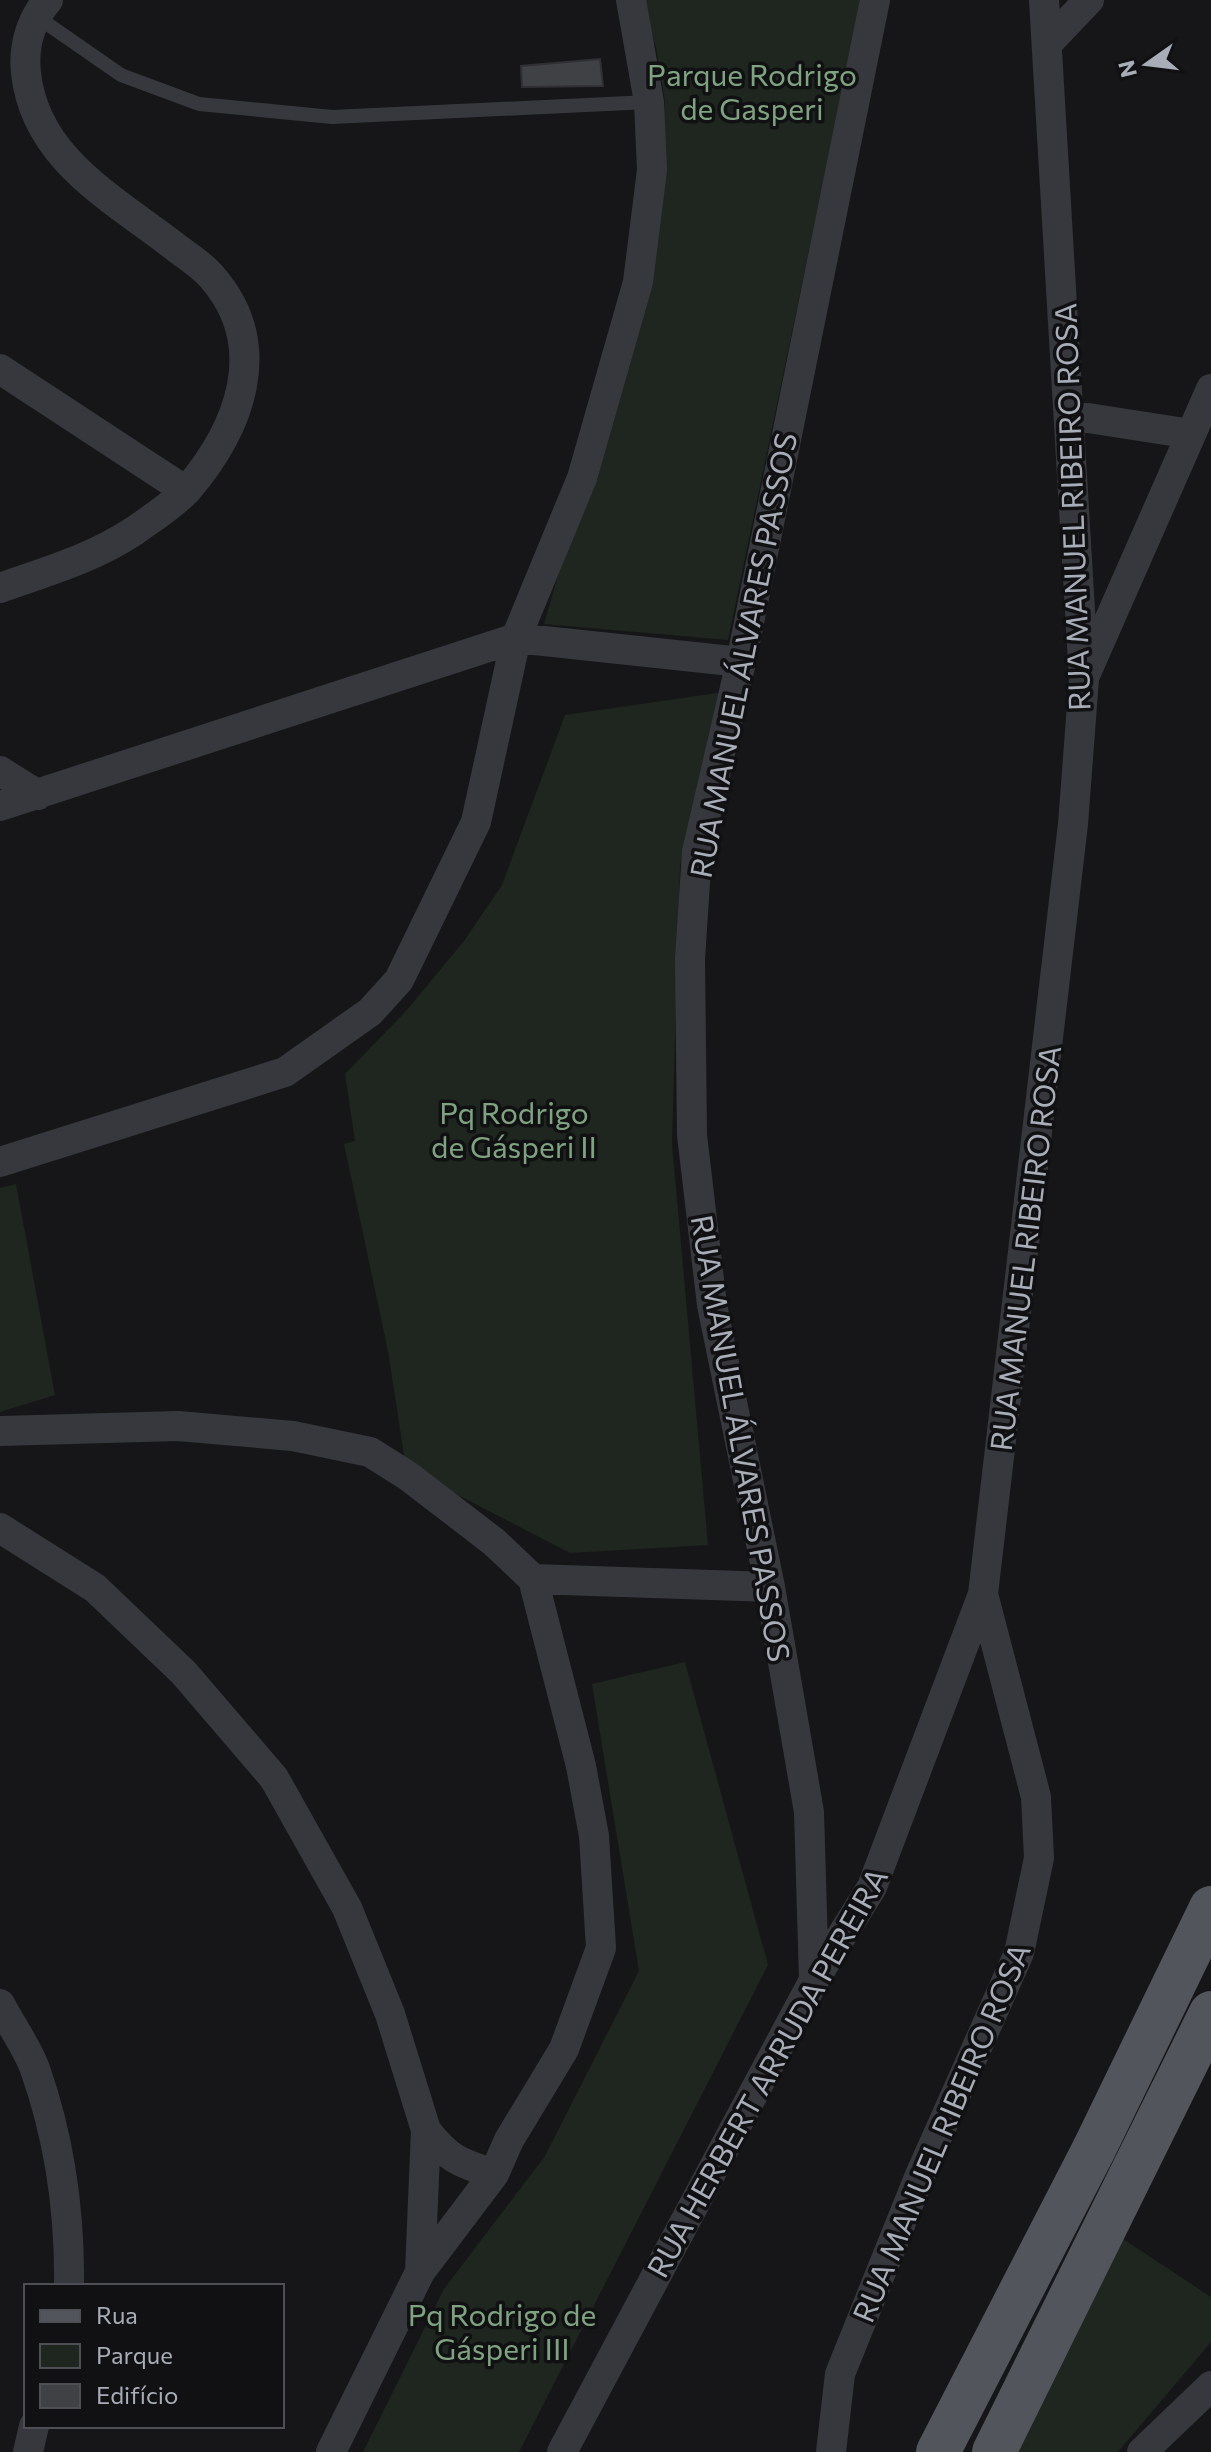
<svg xmlns="http://www.w3.org/2000/svg" width="1211" height="2452" font-family="Commissioner,sans-serif">
<style>
.green{fill:#1e261f}
.building{fill:#404145;stroke:#303034;stroke-width:2}
.lines{fill:none;stroke-linecap:round;stroke-linejoin:round}
.lane{stroke:#37383d;stroke-width:14}
.street{stroke:#37383d;stroke-width:30}
.primary{stroke:#53555c;stroke-width:44}
.labels{text-anchor:middle;dominant-baseline:central;stroke-width:7;stroke-linejoin:round;paint-order:stroke}
.park-label{font-size:30px;fill:#7fa381;stroke:#111113}
.street-label{font-size:30px;fill:#a8adb8;stroke:#111113}
</style>
<rect width="100%" height="100%" fill="#161618"/>
<path class="green" d="M640,0h221l-133,640 -184,-16 42,-145 74,-310 5,-67 -9,-55z
M724,692l-44,173 -8,279 36,401 -138,8 -164,-85 -18,-117 -44,-207 11,-3 -10,-67 61,-63 58,-70 38,-56 63,-170z
M16,1184l39,211 -55,17v-224z
M685,1662l83,303 -249,487h-156l81,-163 101,-133 94,-185 -47,-287z
M1111,2231l100,66v45l-93,110h-134z"/>
<path class="building" d="M600,59l3,27 -81,1 -1,-21z"/>
<g class="lines">
<path class="lane" d="M36,16l85,59 78,29 133,13 317,-15"/>
<path class="street" d="M1048,43l41,-43
M0,369l186,122
M1069,415l122,19
M0,588c45,-16 94,-30 134,-57 17,-12 39,-26 53,-41 53,-62 85,-144 25,-213 -10,-12 -25,-21 -38,-31 -62,-48 -139,-88 -148,-173 -3,-27 5,-53 22,-73
M1086,673l125,-284
M0,771l38,24
M0,806l516,-168 225,24
M0,1162l285,-90 85,-60 29,-32 77,-158 40,-184 66,-160 56,-196 14,-112 -3,-68 -18,-102
M0,1431l178,-5 115,10 77,16 38,24 86,66 39,37 48,187 13,70 7,112 -37,101 -55,91 -15,34 -74,98 -89,180
M0,1528l95,60 89,85 90,105 73,130 43,106 36,116 -6,142
M533,1579l237,8
M814,1980l-5,-168 -39,-225 -58,-282 -20,-170 -2,-176 7,-107 44,-190 134,-662
M0,2004c11,21 27,43 35,65 25,71 35,143 34,217
M426,2130c22,29 34,33 68,44
M28,2452l6,-26
M562,2452l252,-472 58,-93 111,-293
M831,2452l9,-78 80,-199 99,-222 20,-95 -3,-61 -53,-203 90,-770 11,-145 -40,-679
M1142,2452l69,-66"/>
<path class="primary" d="M938,2452l156,-303 117,-241
M994,2452l217,-439"/>
</g>
<g class="labels">
<g class="park-label">
<text x="752" y="73">Parque Rodrigo<tspan x="752" dy="34">de Gasperi</tspan></text>
<text x="514" y="1111">Pq Rodrigo<tspan x="514" dy="34">de Gásperi II</tspan></text>
<text x="502" y="2313">Pq Rodrigo de<tspan x="502" dy="34">Gásperi III</tspan></text>
</g>
<g class="street-label">
<text transform="translate(1071 507) rotate(-92)">RUA MANUEL RIBEIRO ROSA</text>
<text transform="translate(742 655) rotate(-79)">RUA MANUEL ÁLVARES PASSOS</text>
<text transform="translate(1024 1248) rotate(-83)">RUA MANUEL RIBEIRO ROSA</text>
<text transform="translate(742 1438) rotate(80)">RUA MANUEL ÁLVARES PASSOS</text>
<text transform="translate(766 2072) rotate(-61)">RUA HERBERT ARRUDA PEREIRA</text>
<text transform="translate(940 2132) rotate(-67)">RUA MANUEL RIBEIRO ROSA</text>
</g>
</g>
<rect x="24" y="2284" width="260" height="144" fill="#111113" stroke="#4d4f55" stroke-width="2"/>
<rect x="40" y="2310" width="40" height="12" fill="#53555c" stroke="#4d4f55" stroke-width="2"/>
<text x="96" y="2324" font-size="24" fill="#a8adb8">Rua</text>
<rect x="40" y="2344" width="40" height="24" fill="#1e261f" stroke="#4d4f55" stroke-width="2"/>
<text x="96" y="2364" font-size="24" fill="#a8adb8">Parque</text>
<rect x="40" y="2384" width="40" height="24" fill="#404145" stroke="#4d4f55" stroke-width="2"/>
<text x="96" y="2404" font-size="24" fill="#a8adb8">Edifício</text>
<g transform="translate(1147 64) rotate(256)" stroke="#111113" stroke-width="6" paint-order="stroke">
<path d="M0-6L14 30L0 20L-14 30Z" fill="#a8adb8"/>
<text y="-12" font-size="22" font-weight="bold" text-anchor="middle" fill="#a8adb8">N</text>
</g>
</svg>
